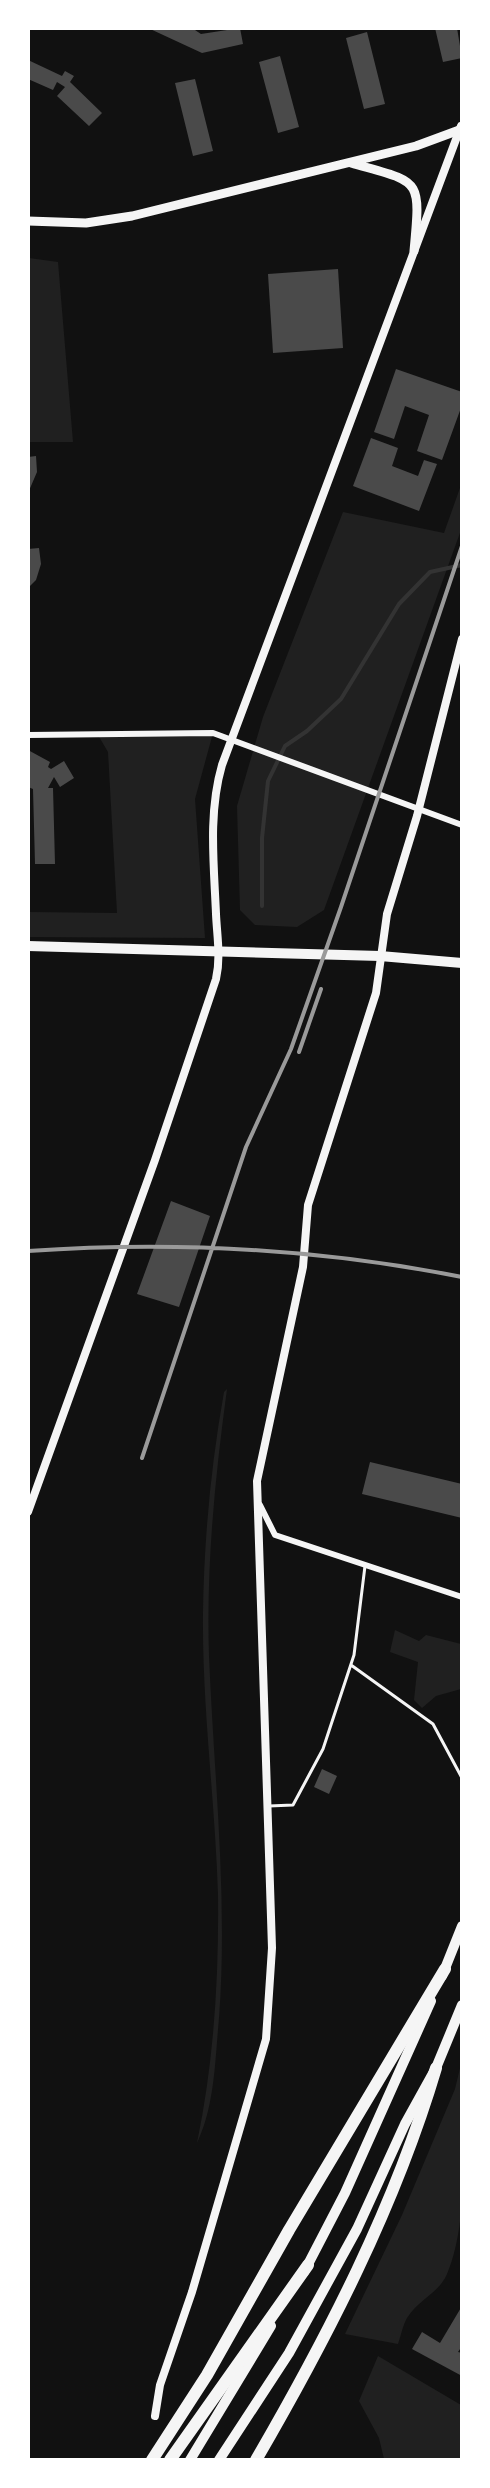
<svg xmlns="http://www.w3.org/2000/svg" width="490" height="2488" font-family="'Noto Sans',sans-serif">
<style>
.green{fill:#202020}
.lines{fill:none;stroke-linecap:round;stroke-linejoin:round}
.stream{stroke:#333;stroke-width:4}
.building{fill:#4a4a4a}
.service{stroke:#f5f5f5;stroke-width:3}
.minor{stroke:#f5f5f5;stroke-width:6}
.tertiary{stroke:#f5f5f5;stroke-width:8}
.secondary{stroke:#f5f5f5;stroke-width:9}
.primary{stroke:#f5f5f5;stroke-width:10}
.trunk{stroke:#f5f5f5;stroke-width:10}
.motorway{stroke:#f5f5f5;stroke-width:12}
.rail{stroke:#9a9a9a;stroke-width:4}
</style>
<rect width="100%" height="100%" fill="#111"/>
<path class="green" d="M29,258l29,4 15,180h-44z
M461,485v45l-137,380 -27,17 -42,-2 -15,-15 -3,-104 26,-89 80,-205 101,21z
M213,733l-18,66 10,139 -176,-1 -1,-25 89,1 -9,-161 -10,-17z
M227,1389c-12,89 -21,177 -18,267 5,121 19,242 10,362 -4,42 -4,87 -22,125 17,-82 22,-166 21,-249 -3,-94 -16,-187 -15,-281 1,-74 8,-148 21,-221z
M395,1630l24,11 7,-6 35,9v45l-25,7 -14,12 -8,-8 4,-38 -28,-10z
M461,2064c1,62 10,153 -14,210 -8,19 -29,26 -40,44 -4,7 -6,17 -9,26l-53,-10 57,-119 53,-126z
M378,2356l83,49v54h-77l-5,-21 -20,-37z"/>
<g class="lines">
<path class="stream" d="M262,906v-68l6,-57 17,-35 22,-15 34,-32 58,-95 31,-32 32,-7"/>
</g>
<path class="building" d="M148,28h44l9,6 39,-6 3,16 -41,9z
M435,28h22l5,30 -19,4z
M367,32l18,72 -21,5 -18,-71z
M280,56l19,71 -21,6 -19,-71z
M28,60l34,16 3,-5 9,5 -4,6 32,31 -13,13 -32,-30 8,-9 -8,-5 -4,8 -25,-11z
M195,79l18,72 -20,5 -18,-73z
M338,269l5,79 -70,5 -5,-79z
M396,369l66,23v13l-20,55 -25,-9 12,-36 -24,-9 -11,33 -20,-7z
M371,438l27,10 -6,18 26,10 6,-16 13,4 -18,47 -66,-25z
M36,456l1,16 -9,21v-36z
M39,548l2,16 -5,16 -8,8v-39z
M28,750l22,12 -2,5 3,2 13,-8 10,17 -14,9 -6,-10 -6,11h5l2,76h-20l-2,-75 -5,-2z
M171,1201l39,15 -31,91 -42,-13z
M370,1462l92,22v34l-100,-24z
M322,1769l15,7 -8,18 -15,-7z
M462,2306v40l-4,6 4,1v23l-50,-27 10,-17 18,11z"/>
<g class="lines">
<path class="service" d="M351,1665l82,59 29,54
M269,1806l24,-1 30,-56 31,-94 11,-89"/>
<path class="minor" d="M28,735l185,-2 249,92
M260,1505l15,30 187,62"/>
<path class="tertiary" d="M28,1512l127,-352 61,-181c5,-22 1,-43 0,-65 -2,-49 -8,-101 6,-149l239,-639
M155,2416l5,-31 32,-93 74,-253 6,-91 -15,-467 46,-214 5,-62 68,-212 11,-79 30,-98 45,-177"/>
<path class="secondary" d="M351,163c70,20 70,13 63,88
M28,221l58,2 46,-7 284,-70 46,-17"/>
<path class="primary" d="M28,946l352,10 82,7"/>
<path class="trunk" d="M442,1976l20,-50
M304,2272l41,-79 86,-192
M190,2460l81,-134
M219,2460l70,-107 68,-124 48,-105 31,-56 26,-63"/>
<path class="motorway" d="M152,2460l55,-85 82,-145 156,-261
M170,2460l138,-195
M256,2460c72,-124 139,-254 180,-392"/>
<path class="rail" d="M299,1052l22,-63
M28,1251c144,-10 293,-2 434,26
M142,1458l104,-311 45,-98 50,-142 121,-361"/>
</g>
<rect width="490" height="2488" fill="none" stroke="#ffffff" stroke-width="60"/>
</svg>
